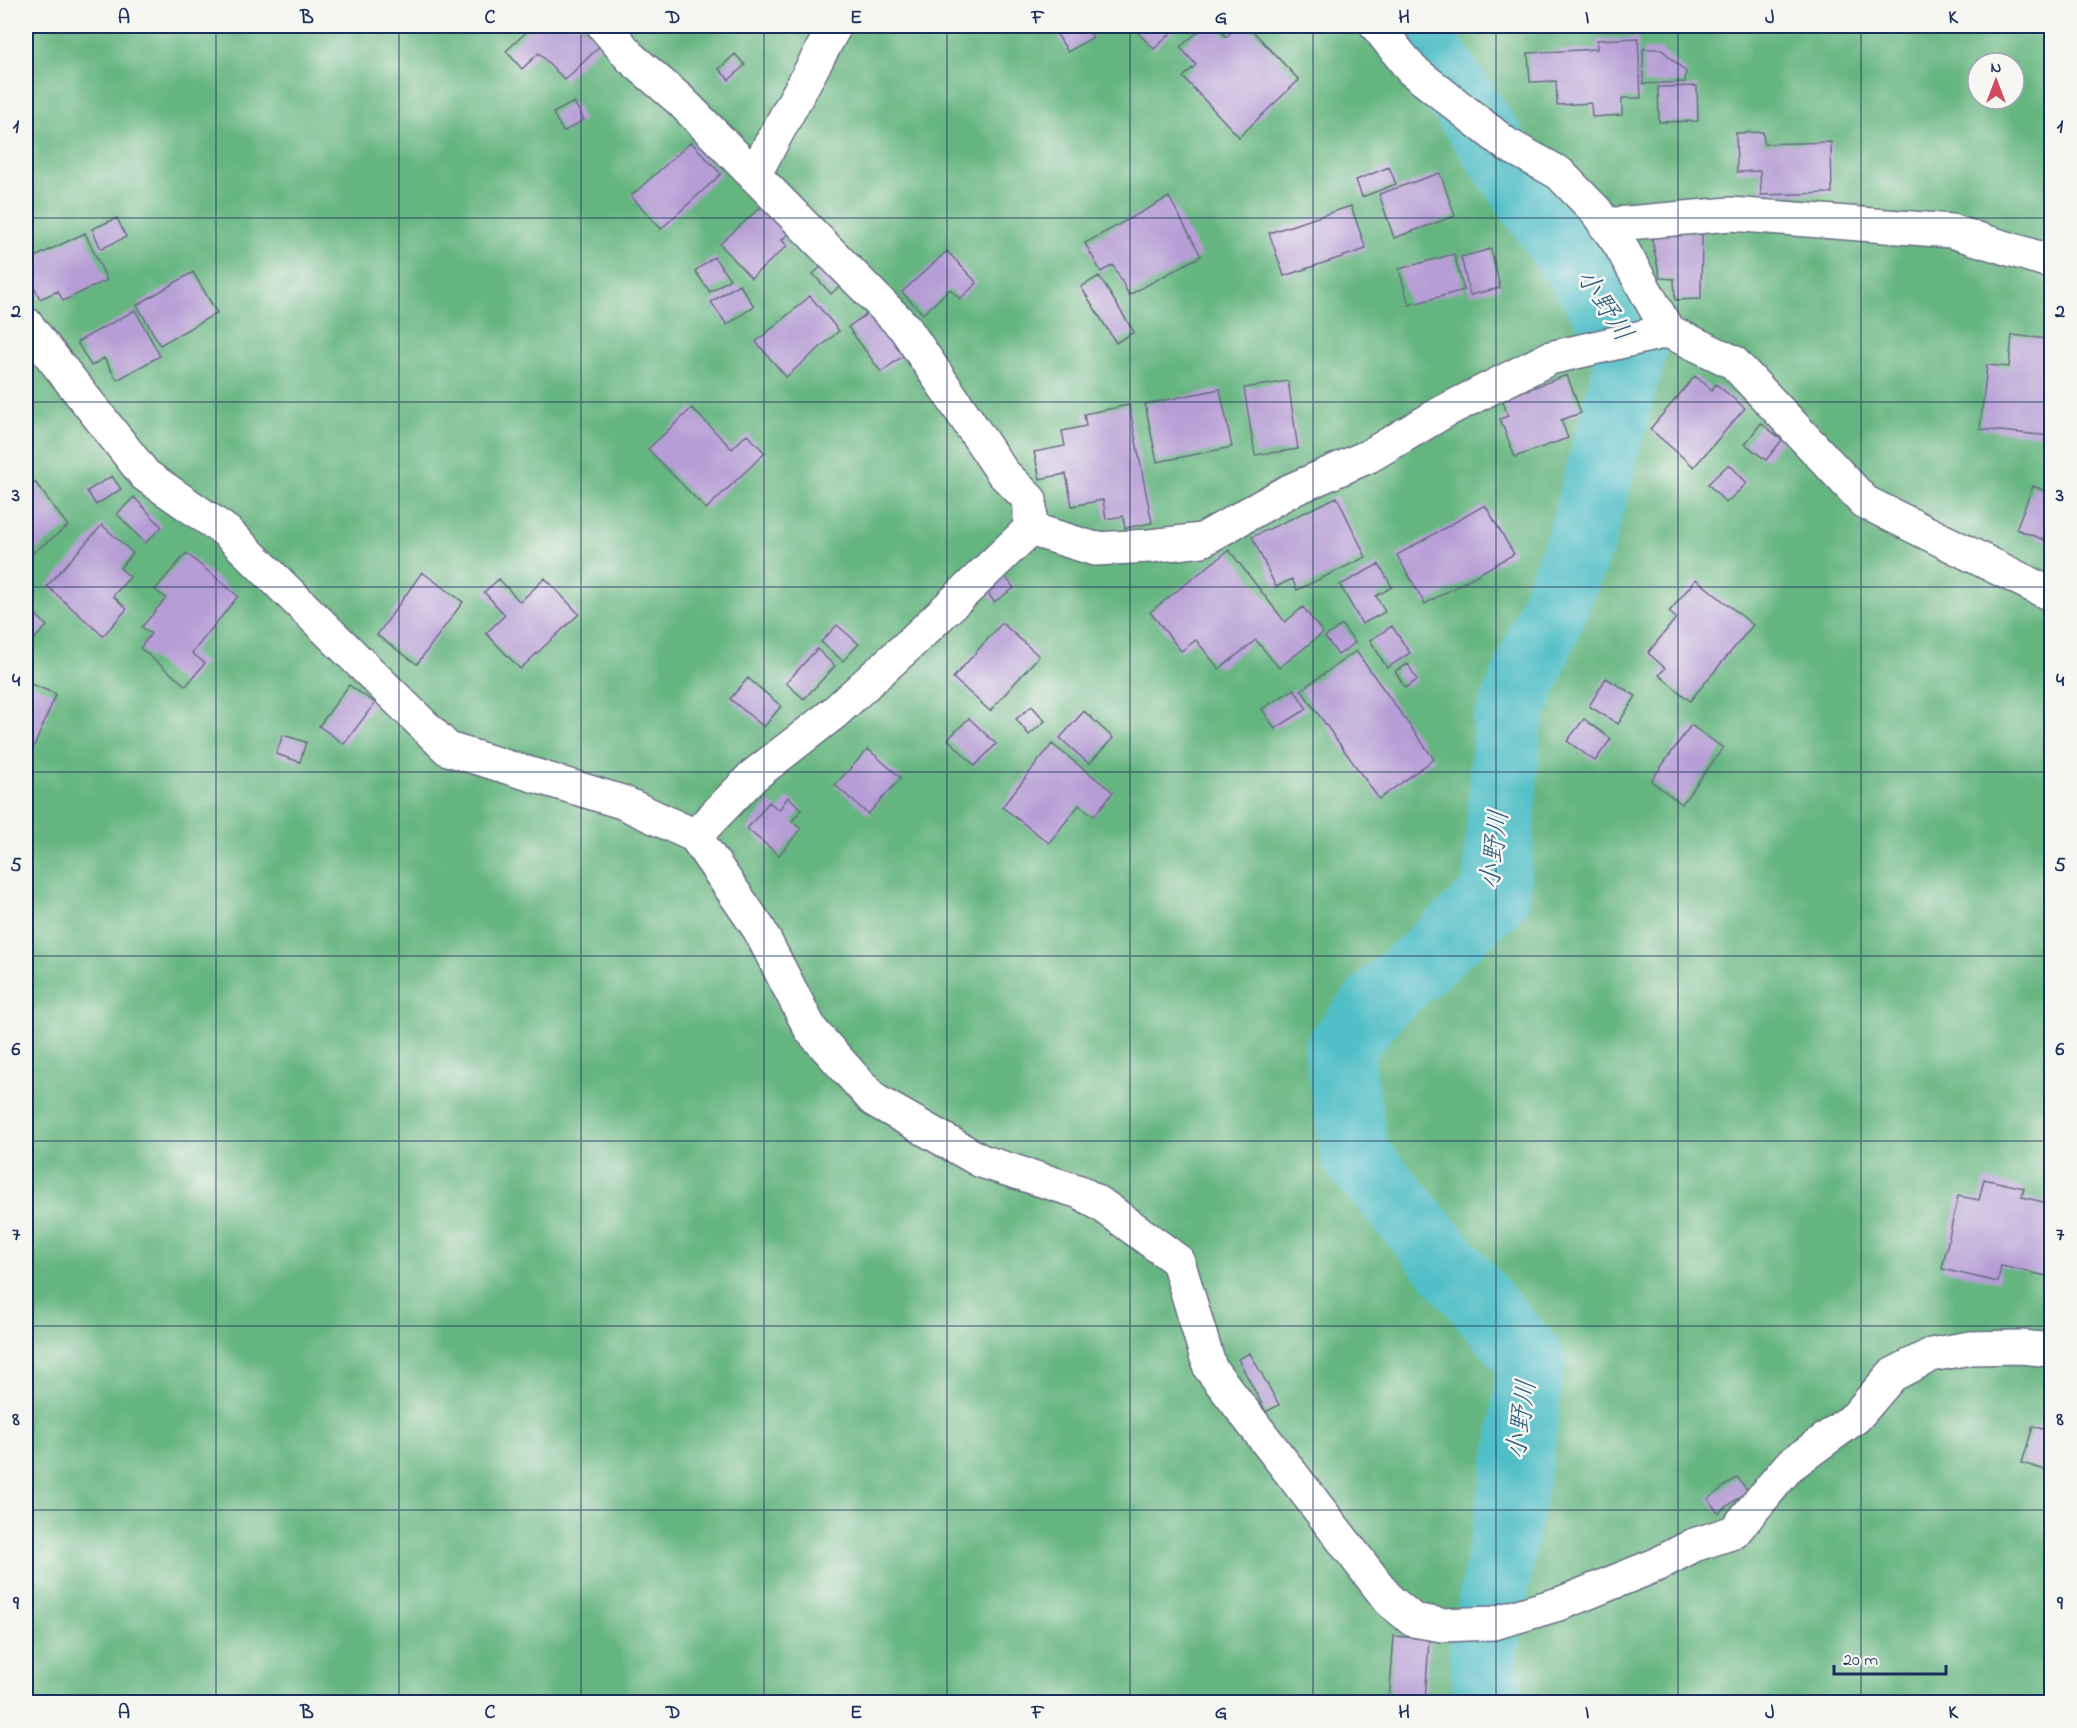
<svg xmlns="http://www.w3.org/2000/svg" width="2077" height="1728" font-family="'Indie Flower','Klee One',sans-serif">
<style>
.forest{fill:#65b580;stroke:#40726f;stroke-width:1.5;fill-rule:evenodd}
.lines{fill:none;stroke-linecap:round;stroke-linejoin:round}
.river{stroke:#51bfc7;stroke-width:68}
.building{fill:#b69dd5}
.minor-casing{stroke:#676d82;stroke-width:36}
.minor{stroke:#fff;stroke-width:33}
.grid{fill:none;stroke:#1b2f5e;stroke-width:1.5;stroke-opacity:0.55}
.labels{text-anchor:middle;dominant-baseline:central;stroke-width:5;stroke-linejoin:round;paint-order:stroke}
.water-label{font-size:27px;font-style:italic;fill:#2b5a7e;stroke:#f6f6f2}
.neatline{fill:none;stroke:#1b2f5e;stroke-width:2}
.grid-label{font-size:20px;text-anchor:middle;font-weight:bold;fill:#1b2f5e}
</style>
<rect width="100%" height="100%" fill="#f6f6f2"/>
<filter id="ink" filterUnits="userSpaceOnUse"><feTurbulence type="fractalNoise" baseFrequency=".0167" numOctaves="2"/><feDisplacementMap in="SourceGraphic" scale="12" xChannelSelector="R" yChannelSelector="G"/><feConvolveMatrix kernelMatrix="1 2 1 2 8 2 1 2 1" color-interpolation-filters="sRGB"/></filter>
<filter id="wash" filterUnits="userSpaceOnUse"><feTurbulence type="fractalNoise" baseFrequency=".008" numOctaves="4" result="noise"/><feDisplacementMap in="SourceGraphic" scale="24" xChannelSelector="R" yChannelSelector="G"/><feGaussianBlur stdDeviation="1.35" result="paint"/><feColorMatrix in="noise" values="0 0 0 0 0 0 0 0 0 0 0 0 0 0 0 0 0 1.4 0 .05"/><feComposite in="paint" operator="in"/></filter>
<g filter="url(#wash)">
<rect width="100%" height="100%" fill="#f4dfc6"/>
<path class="forest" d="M26,26h2025v1676h-2025zM1978,63h36v36h-36z"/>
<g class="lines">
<path class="river" d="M1411,26l222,322 -51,189 -75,187 -11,172 -120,108 -37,46 16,104 176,207 -10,85 -38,207 6,49"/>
</g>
<g id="blocks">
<path class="building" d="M533,26h49l19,19 -36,35 -26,-27 -17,16 -16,-18z
M1052,26h34l7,11 -25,15z
M1131,26h48l-25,23z
M1205,26h12l9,11 12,-11h10l51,54 -60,57 -56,-60 13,-12 -16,-18z
M1638,38l3,60h-19v17l-30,2 -1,-14 -34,2 -1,-24 -26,1 -2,-29 69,-4v-9z
M1643,49h18l25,23 -1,10 -42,2z
M735,54l10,11 -16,15 -10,-11z
M1697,86l1,35 -39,1 -1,-35z
M574,102l10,18 -21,12 -10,-19z
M1763,132l1,12 67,-2 1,51 -71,2 -1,-24 -23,1 -1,-39z
M691,142l30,32 -60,55 -30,-33z
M1389,167l7,17 -34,13 -6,-17z
M1440,173l15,43 -61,22 -15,-44z
M1169,197l32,59 -72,39 -16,-30 -12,7 -16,-29z
M765,203l26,28 -9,9 5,6 -36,32 -31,-34z
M1351,206l15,43 -82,27 -15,-43z
M117,218l9,19 -25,12 -9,-20z
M1650,230l52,3 -1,66 -26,1 -1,-21 -14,-1z
M85,233l22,47 -44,21 -5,-10 -18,8 -14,-29v-9z
M1491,249l9,39 -30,7 -9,-38z
M947,251l30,32 -17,16 -10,-10 -27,25 -21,-22z
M1454,254l10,36 -55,15 -10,-36z
M714,257l16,22 -20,13 -15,-21z
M827,261l18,20 -14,13 -18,-20z
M193,272l24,41 -57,32 -23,-40z
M1099,276l35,56 -18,11 -35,-56z
M739,284l15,22 -27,19 -16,-23z
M810,296l29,35 -53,46 -30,-35z
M874,309l33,44 -26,19 -33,-45z
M135,310l25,46 -43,24 -13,-22 -13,8 -14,-24z
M2012,335l36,4 -1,11h5l-2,86 -70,-7 7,-64 22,2z
M1567,375l14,38 -20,7 7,18 -53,19 -15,-38 8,-3 -6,-17z
M1695,376l17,14 4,-6 29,24 -51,59 -44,-38z
M1288,381l10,68 -43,6 -11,-67z
M1220,389l12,58 -75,15 -12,-58z
M1129,405l23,118 -27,5 -2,-12 -17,3 -3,-19 -31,6 -6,-32 -26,5 -6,-27 31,-6 -3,-15 24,-5 -2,-12z
M692,408l40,41 15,-15 18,19 -59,56 -58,-60z
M1761,423l21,17 -16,20 -21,-16z
M1729,464l18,19 -21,20 -18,-19z
M112,476l9,13 -25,16 -9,-14z
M35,482l33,44 -42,32v-69z
M2033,486l19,8v49l-36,-14z
M134,497l28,30 -17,16 -28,-29z
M1337,497l29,60 -69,33 -5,-11 -16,8 -24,-50z
M1485,505l29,49 -89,50 -28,-49z
M102,525l31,28 -13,15 10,9 -17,19 14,13 -24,27 -56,-50z
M1229,550l56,72 18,-15 20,26 -44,35 -23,-28 -37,29 -23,-29 -15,11 -31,-39z
M186,553l52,43 -46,57 13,10 -19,23 -46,-38 11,-14 -9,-7 24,-29 -11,-8z
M1379,564l13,23 -16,9 9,16 -23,12 -22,-39z
M422,572l41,30 -46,62 -40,-29z
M1005,576l9,12 -20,14 -8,-12z
M545,578l34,36 -59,55 -34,-36 19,-18 -21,-23 15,-13 21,23z
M1696,579l57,46 -63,76 -31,-26 6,-7 -17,-15 28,-35 -7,-6z
M27,605l20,21 -12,12 -9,-9z
M1002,623l37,33 -49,55 -37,-33z
M837,625l22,19 -16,17 -22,-19z
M1342,625l13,18 -17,12 -13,-18z
M1392,626l18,27 -23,15 -17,-28z
M817,649l18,17 -31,33 -18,-16z
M1356,651l78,108 -55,40 -78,-109z
M1408,664l9,16 -12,8 -10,-17z
M748,678l33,28 -17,21 -34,-28z
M1606,678l30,18 -18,28 -29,-18z
M26,682l30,12 -23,55 -7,-3z
M349,685l26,18 -31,41 -25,-18z
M1294,689l13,20 -32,20 -13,-20z
M1032,706l13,15 -16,14 -13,-16z
M1084,711l29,27 -24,26 -29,-26z
M969,718l27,26 -21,22 -27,-27z
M1584,719l27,20 -16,22 -28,-20z
M1691,725l32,23 -41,56 -31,-23z
M283,735l23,7 -6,20 -24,-8z
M1052,744l61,48 -19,24 -15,-11 -30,38 -47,-36z
M868,749l33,29 -33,36 -33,-29z
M788,797l14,12 -10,12 9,8 -22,26 -32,-26 22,-27 10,8z
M1984,1179l40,9 -2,9 30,7v73l-51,-11 -3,16 -56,-13 16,-73 21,4z
M1250,1353l29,52 -13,7 -28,-53z
M2033,1426l19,6v40l-30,-9z
M1737,1477l11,14 -30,22 -10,-14z
M1394,1636l35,3 -4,63h-36z"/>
</g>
</g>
<g filter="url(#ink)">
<use href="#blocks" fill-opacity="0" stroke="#676d82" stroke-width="1.5"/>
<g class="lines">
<defs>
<path id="minor" d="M604,26l27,32 49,42 225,228 98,145 27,27v29l-118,113 -78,71 -81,63 -58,60
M1377,26l35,44 94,74 53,29 37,38 24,34 48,86 65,31 132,140 187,93
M754,175l81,-149
M1605,225l125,-11 221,17 101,31
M26,324l119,151 82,57 221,217 174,53 73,34 64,93 52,101 63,70 107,61 99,31 26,16 72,53 32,107 179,232 24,20 29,5 52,-2 68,-20 94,-38 38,-20 40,-13 55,-66 67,-49 36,-42 39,-20 39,-7 51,-1 31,3
M1030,529l65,20 55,-3 52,-6 85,-48 82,-36 76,-45 105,-53 118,-27"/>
</defs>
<use href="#minor" class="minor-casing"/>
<use href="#minor" class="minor"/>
</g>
</g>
<path class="grid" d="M216,26v1676M399,26v1676M581,26v1676M764,26v1676M947,26v1676M1130,26v1676M1313,26v1676M1496,26v1676M1678,26v1676M1861,26v1676M26,218h2026M26,402h2026M26,587h2026M26,772h2026M26,956h2026M26,1141h2026M26,1326h2026M26,1510h2026"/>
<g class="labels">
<g class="water-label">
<text transform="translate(1603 306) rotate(57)">小野川</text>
<text transform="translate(1496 850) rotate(-83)">小野川</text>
<text transform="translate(1523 1420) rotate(-82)">小野川</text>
</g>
</g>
<rect width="2077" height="1728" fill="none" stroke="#f6f6f2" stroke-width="66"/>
<g transform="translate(1996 81)"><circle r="28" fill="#f6f6f2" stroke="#9ea6b7" stroke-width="1.5"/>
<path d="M0-4.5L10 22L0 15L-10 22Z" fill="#d1495b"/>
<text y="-9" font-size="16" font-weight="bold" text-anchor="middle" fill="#1b2f5e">N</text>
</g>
<path d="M1834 1665v9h112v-9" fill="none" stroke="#1b2f5e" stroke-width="3"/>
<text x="1843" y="1665" font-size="18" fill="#1b2f5e" stroke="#f6f6f2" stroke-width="4.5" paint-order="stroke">20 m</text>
<rect x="33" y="33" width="2011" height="1662" class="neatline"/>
<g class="grid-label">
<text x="124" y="23">A</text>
<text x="307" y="23">B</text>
<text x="490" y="23">C</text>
<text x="673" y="23">D</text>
<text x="856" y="23">E</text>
<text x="1038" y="23">F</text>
<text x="1221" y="23">G</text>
<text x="1404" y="23">H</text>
<text x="1587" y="23">I</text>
<text x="1770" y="23">J</text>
<text x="1953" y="23">K</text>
<text x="16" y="132">1</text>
<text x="2060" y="132">1</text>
<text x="16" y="317">2</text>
<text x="2060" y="317">2</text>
<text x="16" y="501">3</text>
<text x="2060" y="501">3</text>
<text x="16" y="686">4</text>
<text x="2060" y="686">4</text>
<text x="16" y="871">5</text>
<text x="2060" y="871">5</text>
<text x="16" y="1055">6</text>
<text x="2060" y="1055">6</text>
<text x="16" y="1240">7</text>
<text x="2060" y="1240">7</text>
<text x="16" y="1425">8</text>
<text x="2060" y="1425">8</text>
<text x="16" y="1609">9</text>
<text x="2060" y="1609">9</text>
<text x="124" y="1718">A</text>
<text x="307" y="1718">B</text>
<text x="490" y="1718">C</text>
<text x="673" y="1718">D</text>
<text x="856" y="1718">E</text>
<text x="1038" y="1718">F</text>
<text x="1221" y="1718">G</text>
<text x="1404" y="1718">H</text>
<text x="1587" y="1718">I</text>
<text x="1770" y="1718">J</text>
<text x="1953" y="1718">K</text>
</g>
</svg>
